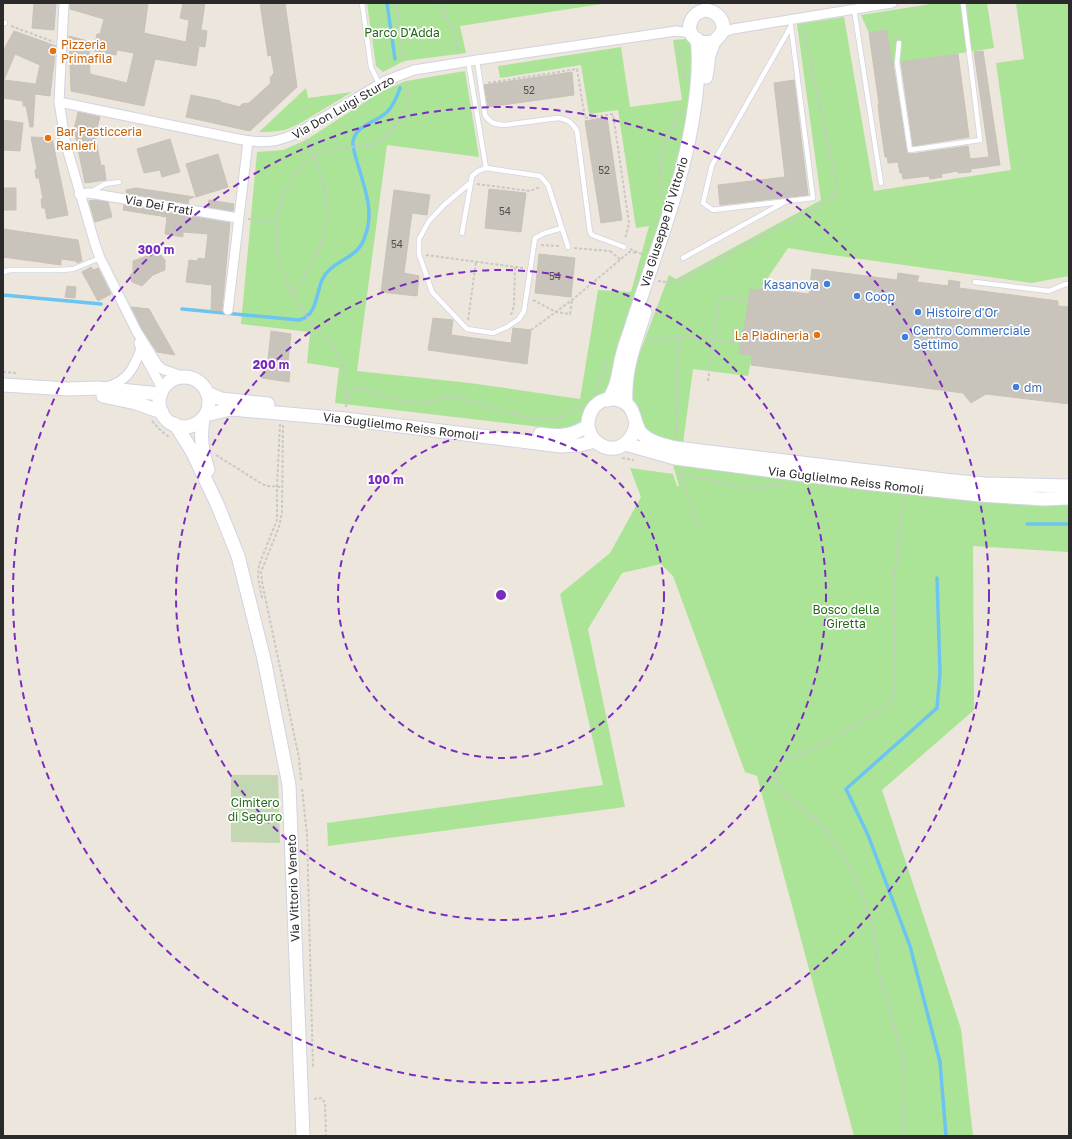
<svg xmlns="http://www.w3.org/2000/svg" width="1072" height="1139" font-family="'Golos Text',sans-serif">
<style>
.green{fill:#ace497}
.cemetery{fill:#c2d7b2}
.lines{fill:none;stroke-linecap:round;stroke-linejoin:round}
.stream{stroke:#6cc4f1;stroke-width:3.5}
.building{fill:#c8c3bb;stroke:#c8c3b5;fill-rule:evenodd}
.lane-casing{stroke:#d1d3e3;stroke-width:6}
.street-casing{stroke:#d1d3e3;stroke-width:11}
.secondary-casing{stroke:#d1d3e3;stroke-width:15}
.path{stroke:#c8c8c8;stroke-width:2;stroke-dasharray:3 2;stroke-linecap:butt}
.lane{stroke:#fff;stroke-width:4.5}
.street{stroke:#fff;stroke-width:9}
.secondary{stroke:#fff;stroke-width:13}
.ring{fill:none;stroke:#7b2cbf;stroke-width:2;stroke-dasharray:7 5}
.food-dot{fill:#e8710a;stroke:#fff;stroke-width:1.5}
.shop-dot{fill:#3f7fe0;stroke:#fff;stroke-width:1.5}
.labels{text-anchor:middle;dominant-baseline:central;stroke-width:3.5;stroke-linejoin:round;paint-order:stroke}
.number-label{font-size:10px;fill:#52504e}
.park-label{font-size:12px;fill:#236918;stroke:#fff}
.food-label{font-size:12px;fill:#c56008;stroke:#fff;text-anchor:start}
.street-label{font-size:12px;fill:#2a2a2a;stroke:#fff}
.shop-label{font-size:12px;fill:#366cbe;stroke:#fff;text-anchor:start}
.centre{fill:#7b2cbf;stroke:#fff;stroke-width:2}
.ring-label{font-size:12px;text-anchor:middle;font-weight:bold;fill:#7b2cbf;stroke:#fff;stroke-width:3.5;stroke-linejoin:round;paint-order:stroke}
</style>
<rect width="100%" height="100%" fill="#ede6dc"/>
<path class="green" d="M367,3h241l-148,23 6,27 -62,8 -21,11 -7,-6z
M937,3h50l7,45 -97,15 -5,4 -5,-36h-2l-1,-1 -15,3 -8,-18z
M1016,3h53v273l-37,7 -207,-29 -37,-6 -27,40 -1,3 -10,-1 -5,37 10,5 -13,-2 -3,23 13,2 -4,21 -55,-7 -10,75 -36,-11 -6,-11 -3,-16 -8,-11 7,-35 32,-85 7,4 145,-79 -24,-176 47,-7 30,174 137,-21 -15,-107 28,-4z
M686,39l6,5 2,12 -5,61 -23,91 -60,185 -24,30 -16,7 -231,-27 4,-35 -32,-5 3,-31 -69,-8 16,-172 26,-2 23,-10 76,-49 24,-10 59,-10 14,86 -92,-12 -30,226 113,12 110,16 18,-109 33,2 18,-66 -13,2 -18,-118 -29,4 -8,-49 -81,13 -2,-12 123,-19 9,60 52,-7 -9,-60z
M306,88l2,10 44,-6 -53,32 -14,6 -16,2h-10z
M673,465l204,24 192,14v49l-96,-6 1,164 -92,80 79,239 12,107h-119l-97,-360 -12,-4 -72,-196 -12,-12 -39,9 -34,56 37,178 -297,39 -1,-23 276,-38 -43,-191 50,-41 31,-56 -11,-29 43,6 4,12h2z"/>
<path class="cemetery" d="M231,775h47l2,68 -49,-1z"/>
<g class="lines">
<path class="stream" d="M387,3l8,56
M3,295l98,9
M182,309l117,11c18,-4 17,-26 23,-40 6,-13 18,-17 29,-25 8,-5 13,-13 15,-22 8,-22 -2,-47 -8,-68 -2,-8 -6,-17 -5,-24 3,-16 24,-19 34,-29 7,-7 10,-15 13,-24
M1027,524h42
M937,578l3,95 -3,35 -91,81 22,46 42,111 30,116 6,74"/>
</g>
<path class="building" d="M34,3h22l-2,27 -22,-2z
M70,3h78l-4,30 42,9 3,-22 -9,-2 3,-15h22l-4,27 6,1 -2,16 -6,-1 -3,20 -41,-7 -11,47 -73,-15 -2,-55 26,7 2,-9h3l4,-15 -34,-10zM89,50l27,5 1,-5 17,3 -7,30 -37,-9z
M260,3h25l12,84 -47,44 -64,-14 5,-22 30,6 -1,1 20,5 2,-3 7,-1 22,-20 -1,-5 4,-5 -3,-18 -3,1z
M884,30v1h3l5,32h1l14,90 4,1 57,-8 2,13 19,-2 -15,-105 9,-1 17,114 -29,4v3l-13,1v-2l-17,3 1,3 -12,2 -1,-3 -26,3 -1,-6h-2l-2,-11 -10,1 -1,-6h-2l-5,-35 -2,-18h1l-10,-71z
M14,31l42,15 -6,50 -15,-2 -2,33h-3l-4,-21h-3v-5l-20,-3v-47zM15,54l25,11 -4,19 -32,-4z
M958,54l11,83 -56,9 -12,-84z
M572,72l2,23 -86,12 -4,-22z
M794,80l14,115 -88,10 -2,-20 67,-8 -11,-94z
M78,112l22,5 -5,18 6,31 3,-1 2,15 -21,3 -11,-54z
M607,117l15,103 -21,3 -16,-102z
M3,120l20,3 -3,28 -17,-1z
M31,137l21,1 16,77 -21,4 -2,-11h-3l-1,-9h2l-4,-21h-3l-1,-8 2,-1z
M170,139l10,33 -18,5 -2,-7 -16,3 -7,-24z
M218,154l10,33 -32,10 -10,-33z
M3,188h13v22h-13z
M136,188l20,3 38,6 -5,2 -1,5 -62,-11v-3z
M489,189l37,4 -5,39 -36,-4z
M394,190l36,5 -3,20 -15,-2 -8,60 15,3 -2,20 -36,-4z
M94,200l14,2 4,15 -17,5 -6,-21z
M209,200l25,4 -1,7 -25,-4z
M124,205l106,18 -8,88 -11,-1 1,-25 -26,-3 3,-22 9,1v-3l7,1 3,-25 -25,-2v5l-18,-3 2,-17 -44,-7z
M3,229l75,11 4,21 -5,2 -1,-2 -15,-2v6l-58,-8z
M158,252l7,8v10l-12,5 -11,11 -10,-4 -2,-7 3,-2v-12z
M539,254l36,4 -4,39 -36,-4z
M91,267l2,3 5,-2 13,26 -13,7 -16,-29z
M812,269l85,11 1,-7 21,3 -2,6 31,4 1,-6 11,2 -1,6 99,13v5l11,1v97l-83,-10 -15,9 -8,-10 -212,-28 1,-10 -13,-1 3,-24 2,1 6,-42 10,2 1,-3 48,6z
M67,286l9,1 -1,11 -10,-1z
M131,307l18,2 26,46 -18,-3 -15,-23z
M433,318l20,2 -2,15 60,8 2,-15 18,2 -4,34 -99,-14z
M271,331l20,3 -4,37 3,1 -1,10 -27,-4 1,-9h4z"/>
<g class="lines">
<defs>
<path id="lane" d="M362,3l9,64 8,17
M854,9l27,174
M790,19l23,179 -100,12 -10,-7 9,-38 79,-139
M3,22l2,1
M899,43l-2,20 13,87 70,-10 -17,-137
M477,60l8,55c5,8 9,9 19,10l54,-7c10,1 14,5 19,13l13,101 2,3 32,12
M468,61l18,107
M470,183l-26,22 -15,16 -10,18v15l13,38 35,37 26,4 14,-6 12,-8 5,-8 11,-73 10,-5 17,-5
M91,192l14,-8 14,-2
M462,233l10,-57 6,-5 8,-3 54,8 8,9 20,62
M683,258l100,-55
M3,272l7,-2h51l12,-1 27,-11
M975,282l74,9 17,-7h3"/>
<path id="street" d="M64,3l-5,99 7,43 29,99 5,14 37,74 20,32 5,5 22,8
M721,33l12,-4 159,-26
M59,102l179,37c25,5 40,4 63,-8l84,-50 29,-11 63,-10 199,-29 16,2
M79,194l10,-1 149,25
M228,310l20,-169
M139,343l2,6 22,41
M106,387c21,-5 28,-19 35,-38"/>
<path id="secondary" d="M705,10c11,1 21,10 17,22 -2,4 -6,7 -8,10 -4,0 -9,1 -13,0 -18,-7 -13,-28 4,-32z
M706,77l3,-22 5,-13
M159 402a25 25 0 1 1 50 0a25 25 0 1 1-50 0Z
M3,385l65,4 30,-1 63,6
M207,393l14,6 47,5
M103,396l33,7 26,9
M608,400c9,-12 10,-25 13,-40 2,-8 4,-16 7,-23 24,-77 57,-154 67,-234 3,-22 5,-42 2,-64
M626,403c-2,-33 9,-60 19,-91
M206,415l25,-6 114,10 216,27 18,-1 17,-4
M203,418c-3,20 -1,33 5,52
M636,423c-2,18 -19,33 -37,21 -23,-16 -7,-52 20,-44 19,6 13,24 23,34 9,9 23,11 34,14l268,32 40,4 85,2
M175,424l17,27 26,55 20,50 26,103 25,126 14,351
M540,434c19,3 31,2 48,-8
M625,444l50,14 190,25 116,12 61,4 27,-1"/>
</defs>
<use href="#lane" class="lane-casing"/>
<use href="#street" class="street-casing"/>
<use href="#secondary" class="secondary-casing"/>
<path class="path" d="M396,3l8,60
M439,3l16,31 3,20
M11,26l43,16
M678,42l7,38
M488,83l89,-14 8,49 28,-4 16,109 -4,16
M477,184l53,7 10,-4
M661,195l-1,-34 2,-10 20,-45
M248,219l28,2
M541,245l19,1
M574,248l36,3
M630,249l14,6
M610,251l11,9
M628,252l10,1
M426,255l97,13
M658,281l18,2 154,-83 6,-10v-7l-33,-157
M292,294c41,-54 45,-94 14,-155
M533,300l23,12 14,2 2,-14
M511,315l3,-9 1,-39
M468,320l8,-58
M531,330l41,-30 55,-46
M648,341l37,-5 55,7
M3,372l14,1
M708,381l11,-84 26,3
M595,392l13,-31
M346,399l8,-10 6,-1 37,12 16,3 20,-2 10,-3 11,-1c27,4 75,27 99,22 11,-2 19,-7 28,-13
M346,407c0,-9 -1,-36 -4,-45 -9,-19 -26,-33 -38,-50 -25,-34 -37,-81 -19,-120 9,-18 23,-36 43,-41 15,-5 32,-3 47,-8 13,-4 31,-29 33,-42 1,-6 -1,-11 -2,-17
M152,421l9,10 8,6
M283,425l-1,87 -3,15 -18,45 1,10 37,176 2,22
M676,436l2,-98
M216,455l46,29 5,2 15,1
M622,458l12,2
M679,471l2,2 59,14 46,-2
M681,473l18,57
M904,499h-1l-9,80 1,108 -2,10 -7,10 -67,39 -23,11 -13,3 -5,7 -1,14 5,11 42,35 29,44 21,58 4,41 18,62 7,30 2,74
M262,598l-4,-21 1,-12 18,-45v-33l3,-63
M302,789l5,45 6,234
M314,1099l8,-1 3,5 1,33"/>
<use href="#lane" class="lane"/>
<use href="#street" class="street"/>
<use href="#secondary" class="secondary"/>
</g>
<g class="ring">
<circle cx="501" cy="595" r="163"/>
<circle cx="501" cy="595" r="325"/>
<circle cx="501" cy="595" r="488"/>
</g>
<g class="food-dot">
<circle cx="53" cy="51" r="4"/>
<circle cx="48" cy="138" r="4"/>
<circle cx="817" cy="335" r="4"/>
</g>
<g class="shop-dot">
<circle cx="827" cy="284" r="4"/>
<circle cx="857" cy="296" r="4"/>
<circle cx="918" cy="312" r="4"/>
<circle cx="905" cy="337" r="4"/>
<circle cx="1016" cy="387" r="4"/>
</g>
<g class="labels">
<g class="number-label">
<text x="529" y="90">52</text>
<text x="604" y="170">52</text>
<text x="505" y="211">54</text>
<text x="397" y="244">54</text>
<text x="555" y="276">54</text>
</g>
<g class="park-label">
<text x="402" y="32">Parco D'Adda</text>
<text x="846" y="609">Bosco della<tspan x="846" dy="14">Giretta</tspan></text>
<text x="255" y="802">Cimitero<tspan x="255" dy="14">di Seguro</tspan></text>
</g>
<g class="food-label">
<text x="61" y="44">Pizzeria<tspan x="61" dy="14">Primafila</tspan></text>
<text x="56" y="131">Bar Pasticceria<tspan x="56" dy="14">Ranieri</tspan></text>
<text x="809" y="335" text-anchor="end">La Piadineria</text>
</g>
<g class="street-label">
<text transform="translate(343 107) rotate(-30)">Via Don Luigi Sturzo</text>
<text transform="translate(159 205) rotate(10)">Via Dei Frati</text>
<text transform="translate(664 222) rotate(-73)">Via Giuseppe Di Vittorio</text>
<text transform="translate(401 426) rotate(7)">Via Guglielmo Reiss Romoli</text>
<text transform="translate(846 480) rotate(7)">Via Guglielmo Reiss Romoli</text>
<text transform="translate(293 888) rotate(-92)">Via Vittorio Veneto</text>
</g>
<g class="shop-label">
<text x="819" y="284" text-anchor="end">Kasanova</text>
<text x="865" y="296">Coop</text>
<text x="926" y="312">Histoire d'Or</text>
<text x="913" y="330">Centro Commerciale<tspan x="913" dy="14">Settimo</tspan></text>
<text x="1024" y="387">dm</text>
</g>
</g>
<circle cx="501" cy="595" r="6" class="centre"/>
<g class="ring-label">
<text x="156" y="254">300 m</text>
<text x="271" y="369">200 m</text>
<text x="386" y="484">100 m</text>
</g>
<rect width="1072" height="1139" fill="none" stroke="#2a2a2a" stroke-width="8"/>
</svg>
